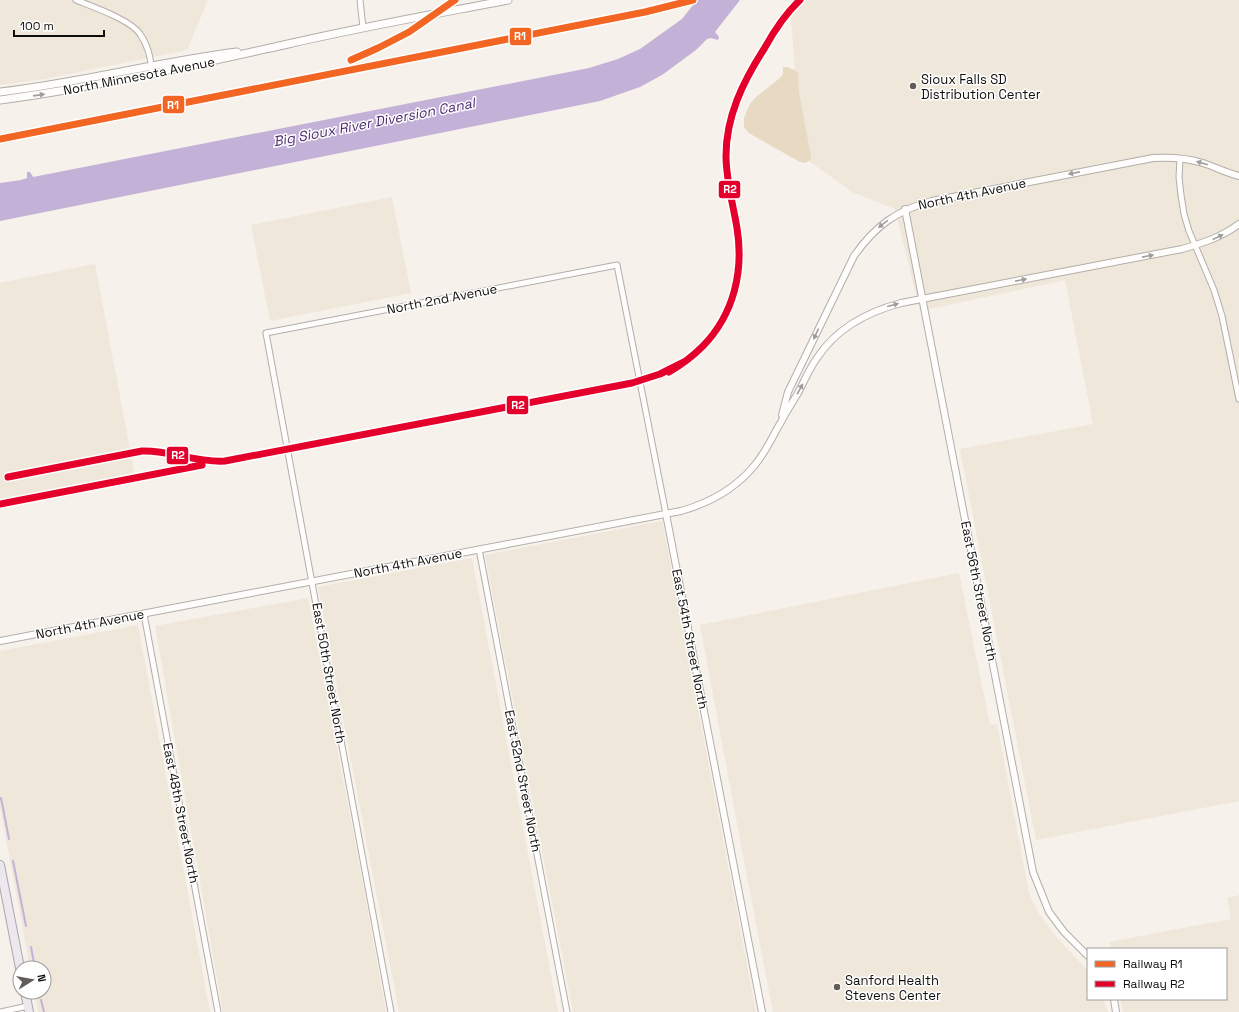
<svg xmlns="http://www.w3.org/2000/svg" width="1239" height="1012" font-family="'Space Grotesk',sans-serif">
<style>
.built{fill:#efe7d9}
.green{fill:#e8d9c2}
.water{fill:#c3b1d8}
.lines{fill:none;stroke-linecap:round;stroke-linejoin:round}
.stream{stroke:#c3b1d8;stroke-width:2}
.minor-casing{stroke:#b2aeaa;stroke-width:7}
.tertiary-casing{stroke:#b2aeaa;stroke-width:8}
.secondary-casing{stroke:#b2aeaa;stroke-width:9}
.primary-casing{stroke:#ada5ae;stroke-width:10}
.minor{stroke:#fefdfc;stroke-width:5}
.tertiary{stroke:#fefdfc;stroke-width:6}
.secondary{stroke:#fefdfc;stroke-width:7}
.primary{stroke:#ece8ee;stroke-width:8}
.rail-1-casing{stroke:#fff;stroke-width:10}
.rail-2-casing{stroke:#fff;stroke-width:10}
.rail-1{stroke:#f26522;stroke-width:7}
.rail-2{stroke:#e4002b;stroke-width:7}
.oneway{fill:#9e9d9b}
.poi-dot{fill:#605d58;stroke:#fff;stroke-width:1.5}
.labels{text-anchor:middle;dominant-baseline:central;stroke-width:3;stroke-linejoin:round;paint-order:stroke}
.street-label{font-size:13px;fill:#0f0d09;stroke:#fff}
.poi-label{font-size:13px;fill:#0f0d09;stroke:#fff;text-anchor:start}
.water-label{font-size:14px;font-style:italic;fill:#4c2a70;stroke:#fff}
.line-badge{stroke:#fff;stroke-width:1.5}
.badge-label{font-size:11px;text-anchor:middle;font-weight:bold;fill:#fff}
</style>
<rect width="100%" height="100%" fill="#f6f1ea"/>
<path class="built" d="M0,0h208l-21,50 -142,29 -45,6z
M792,0h447v801l-203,39 -76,-391 133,-25 -28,-144 -145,31 -25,-102 -43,-17 -43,-31 2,-5 -1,-5 -11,-59 -1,-19 -3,-3 -5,-66z
M392,197l19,96 -141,28 -19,-96z
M95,264l40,212 -135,26v-219z
M662,521l94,491h-183l-88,-457z
M472,558l86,454h-159l-81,-425z
M959,573l31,152 7,-1 32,169 8,18 21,28 30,32v28h15l5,13h-335l-27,-140 -46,-247z
M308,598l52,270 26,144h-163l-68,-386z
M138,625l72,387h-172l-3,-20h9v-24h-14l-30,-162v-155z
M1239,895v117h-116l-3,-13h106v-50h-115l-2,-7 122,-23 -4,-21z"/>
<path class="green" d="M783,67h4l8,3 3,3 1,19 12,64v3l-5,4 -6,-1 -25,-14 -26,-15 -5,-6v-9l6,-14 6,-7 24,-19 3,-4z"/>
<path class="water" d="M697,0h43l-25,32 4,5 -1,3 -7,-2 -4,1 -11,11 -34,25 -22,12 -40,14 -600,120v-38l21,-3 6,-2v-6h3l3,5 556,-109 29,-9 22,-10 42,-30z"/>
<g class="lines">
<path class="stream" d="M1,798l8,41
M13,861l13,65
M31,947l4,21
M41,1000l3,12"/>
<defs>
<path id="minor" d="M76,0c17,7 55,20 64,34 8,11 10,23 12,35
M360,0l3,28
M1180,159l-1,18 2,18 3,19 5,17 25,59 8,26 17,83
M479,549l88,463
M144,614l74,398
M0,1012l28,-6
M391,1012l-125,-679 351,-68 49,249"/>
<path id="tertiary" d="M905,209l128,663 16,40 15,20 24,24
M782,415l6,-23 66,-136c21,-30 43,-46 78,-55l221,-43c17,-1 34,0 50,5 12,4 24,10 36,13
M666,514l96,498
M0,641l681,-130c28,-8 54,-22 73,-45 12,-14 18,-29 27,-44 5,-10 11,-19 17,-29 6,-11 11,-24 19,-35 19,-29 50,-46 84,-55l281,-54c21,-6 40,-12 57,-25
M1114,999l2,13"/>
<path id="secondary" d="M0,92c80,-9 157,-30 237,-40
M0,100c97,-13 193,-35 288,-56 73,-17 147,-30 220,-44"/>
<path id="primary" d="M0,865l20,103
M25,992l4,20"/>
</defs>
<use href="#minor" class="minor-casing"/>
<use href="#tertiary" class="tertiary-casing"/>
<use href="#secondary" class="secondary-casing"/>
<use href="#primary" class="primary-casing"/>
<use href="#minor" class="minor"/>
<use href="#tertiary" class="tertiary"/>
<use href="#secondary" class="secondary"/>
<use href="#primary" class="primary"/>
<defs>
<path id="rail-1" d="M351,60l27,-12 31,-16 46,-32
M0,139l645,-127 48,-12"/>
<path id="rail-2" d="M669,372c12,-7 24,-16 34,-26 31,-32 41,-75 34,-118 -4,-24 -11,-48 -11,-72 0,-40 17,-74 38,-107 10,-18 21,-35 36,-49
M8,477l134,-26c28,-1 55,12 83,10l407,-78 28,-9 24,-12
M0,504l202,-39"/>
</defs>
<use href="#rail-1" class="rail-1-casing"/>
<use href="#rail-2" class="rail-2-casing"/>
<use href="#rail-1" class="rail-1"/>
<use href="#rail-2" class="rail-2"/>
</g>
<defs><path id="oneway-solid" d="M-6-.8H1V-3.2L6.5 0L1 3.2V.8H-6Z"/></defs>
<g class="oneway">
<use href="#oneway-solid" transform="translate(39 95) rotate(-8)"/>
<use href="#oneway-solid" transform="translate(1202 163) rotate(-164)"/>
<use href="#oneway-solid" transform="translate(1074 173) rotate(169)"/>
<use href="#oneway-solid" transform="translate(883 224) rotate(143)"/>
<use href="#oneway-solid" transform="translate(1218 237) rotate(-26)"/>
<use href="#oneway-solid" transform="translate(1148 256) rotate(-11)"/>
<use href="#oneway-solid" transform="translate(1021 280) rotate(-11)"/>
<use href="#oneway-solid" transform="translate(893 305) rotate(-15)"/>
<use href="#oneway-solid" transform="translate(816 334) rotate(115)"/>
<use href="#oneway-solid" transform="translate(800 389) rotate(-61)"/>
</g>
<g class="poi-dot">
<circle cx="913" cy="86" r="4"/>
<circle cx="837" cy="987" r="4"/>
</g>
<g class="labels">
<g class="street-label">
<text transform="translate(139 76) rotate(-11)">North Minnesota Avenue</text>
<text transform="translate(972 194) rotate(-12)">North 4th Avenue</text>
<text transform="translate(442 299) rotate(-11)">North 2nd Avenue</text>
<text transform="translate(408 563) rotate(-11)">North 4th Avenue</text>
<text transform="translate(979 591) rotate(79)">East 56th Street North</text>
<text transform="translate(90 624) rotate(-11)">North 4th Avenue</text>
<text transform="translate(690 639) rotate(79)">East 54th Street North</text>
<text transform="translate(329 673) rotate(80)">East 50th Street North</text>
<text transform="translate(523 781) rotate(79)">East 52nd Street North</text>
<text transform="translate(181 813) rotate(79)">East 48th Street North</text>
</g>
<g class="poi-label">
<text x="921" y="79">Sioux Falls SD<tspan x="921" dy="15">Distribution Center</tspan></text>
<text x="845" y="980">Sanford Health<tspan x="845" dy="15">Stevens Center</tspan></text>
</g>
<g class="water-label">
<text transform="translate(374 122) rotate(-11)">Big Sioux River Diversion Canal</text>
</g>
</g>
<g class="line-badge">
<rect x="509" y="27" width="23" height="19" rx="4" fill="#f26522"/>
<rect x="162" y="95" width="23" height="19" rx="4" fill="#f26522"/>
<rect x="718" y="180" width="23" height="19" rx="4" fill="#e4002b"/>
<rect x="506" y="395" width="23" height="20" rx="4" fill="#e4002b"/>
<rect x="166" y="446" width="23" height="19" rx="4" fill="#e4002b"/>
</g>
<g class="badge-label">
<text x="520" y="40">R1</text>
<text x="173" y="109">R1</text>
<text x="730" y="193">R2</text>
<text x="518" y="409">R2</text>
<text x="178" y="459">R2</text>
</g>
<rect x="1087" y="948" width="140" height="52" fill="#ffffff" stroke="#9f9e9d"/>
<rect x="1095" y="961" width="20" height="6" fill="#f26522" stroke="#9f9e9d"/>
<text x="1123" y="968" font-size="12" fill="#0f0d09">Railway R1</text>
<rect x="1095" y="981" width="20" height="6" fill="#e4002b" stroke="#9f9e9d"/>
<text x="1123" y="988" font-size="12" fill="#0f0d09">Railway R2</text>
<g transform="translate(32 980) rotate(79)"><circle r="19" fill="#ffffff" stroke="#9f9e9d"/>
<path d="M0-3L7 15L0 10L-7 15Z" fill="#605d58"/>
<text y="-6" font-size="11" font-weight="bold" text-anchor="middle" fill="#0f0d09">N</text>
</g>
<path d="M14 30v6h90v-6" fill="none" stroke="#0f0d09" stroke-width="2"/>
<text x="20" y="30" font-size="12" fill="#0f0d09" stroke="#ffffff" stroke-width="3" paint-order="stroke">100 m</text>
</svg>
